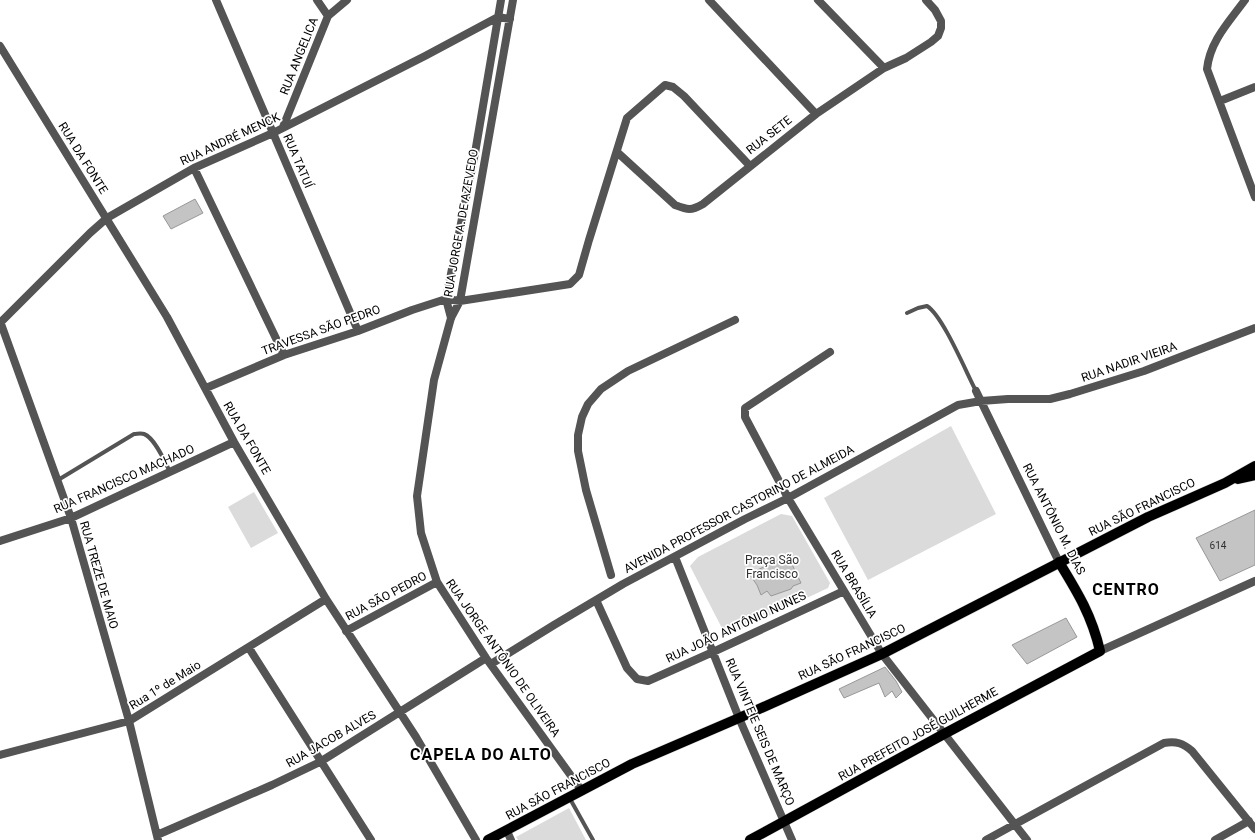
<svg xmlns="http://www.w3.org/2000/svg" width="1255" height="840" font-family="Roboto,sans-serif">
<style>
.green{fill:#dbdbdb}
.building{fill:#c4c4c4;stroke:#989898}
.lines{fill:none;stroke-linecap:round;stroke-linejoin:round}
.primary-casing{stroke:#dbdbdb;stroke-width:11}
.lane{stroke:#545454;stroke-width:4}
.street{stroke:#545454;stroke-width:8}
.primary{stroke:#000;stroke-width:10}
.labels{text-anchor:middle;dominant-baseline:central;stroke-width:3.5;stroke-linejoin:round;paint-order:stroke}
.number-label{font-size:10px;fill:#313131}
.street-label{font-size:12px;fill:#000;stroke:#fff}
.park-label{font-size:12px;fill:#323232;stroke:#fff}
.district-label{font-size:16px;font-weight:bold;letter-spacing:1px;fill:#000;stroke:#fff}
</style>
<rect width="100%" height="100%" fill="#fff"/>
<path class="green" d="M951,426l45,88 -128,66 -44,-82z
M254,492l24,41 -27,15 -23,-41z
M781,514l11,2 38,67 -2,5 -102,48 -36,-70 8,-9z
M569,808l17,32h-68l-2,-3z"/>
<path class="building" d="M195,199l8,14 -32,16 -8,-13z
M1255,510v55l-35,16 -24,-43z
M788,556l13,27 -8,3 -2,3 -20,7 -4,-5 -6,4 -4,-10 -7,-10 5,-4z
M1066,618l11,19 -50,27 -15,-19z
M885,667l11,14 6,11 -6,6 -4,-7 -7,6 -6,-14 -35,15 -5,-9z"/>
<g class="lines">
<defs>
<path id="primary" d="M1238,479l17,-4
M488,840l144,-76 107,-46 143,-64 266,-137 77,-34 30,-17
M750,840l194,-106 156,-83c-8,-35 -22,-58 -41,-89"/>
</defs>
<use href="#primary" class="primary-casing"/>
<path class="lane" d="M907,313l11,-5 9,-2c16,10 39,66 49,85
M58,480l76,-46c3,0 7,-1 10,0 11,4 21,28 26,38
M569,797l24,43"/>
<path class="street" d="M216,0l142,331
M317,0l11,16
M513,0l-53,301 -9,17 -17,62 -17,116 4,37 16,49 49,76 96,133
M709,0l107,114
M818,0l66,68
M1245,0c-16,22 -35,41 -38,69l48,128
M0,46l167,271 67,125 92,157 90,138 60,103
M1220,101l35,-14
M283,127l45,-111 19,-16
M617,152l58,53c13,5 16,6 28,-1l113,-90 68,-46 22,-10 25,-16 7,-6 3,-8v-7l-6,-11 -9,-10
M194,168l90,187
M451,318l-5,-19 29,-146 26,-153
M0,321l71,197 58,203 29,119
M0,323l90,-90 17,-15 87,-50 79,-35 152,-77 73,-39 12,2
M830,352l-85,56v9l43,81 94,156 145,186
M206,388l78,-33 74,-24 54,-21 34,-11 14,2 110,-17 9,-9 10,-35 38,-122 38,-33 8,2 11,9 66,70
M976,391l83,171
M0,541l71,-23 163,-76
M675,557l64,161 53,122
M611,575l-25,-85 -8,-39v-16l4,-18 6,-13 13,-15 27,-18 107,-51
M596,600l31,68 10,11 11,2 65,-29 131,-61
M346,631l91,-49
M249,648l122,192
M1100,651l155,-70
M491,664l63,-39 69,-41 122,-65 43,-21 170,-93 23,-4 27,-2h42l20,-5 74,-23 111,-43
M0,755l129,-34 197,-122
M507,831l4,9
M157,835l115,-50 48,-23 166,-104
M986,840l178,-97c12,-2 19,0 28,8l63,78
M1215,840l34,-19"/>
<use href="#primary" class="primary"/>
</g>
<g class="labels">
<g class="number-label">
<text x="1218" y="545">614</text>
</g>
<g class="street-label">
<text transform="translate(299 56) rotate(-68)">RUA ANGELICA</text>
<text transform="translate(769 135) rotate(-38)">RUA SETE</text>
<text transform="translate(230 139) rotate(-25)">RUA ANDRÉ MENCK</text>
<text transform="translate(83 158) rotate(58)">RUA DA FONTE</text>
<text transform="translate(298 161) rotate(67)">RUA TATUÍ</text>
<text transform="translate(461 223) rotate(-80)">RUA JORGE A. DE AZEVEDO</text>
<text transform="translate(321 330) rotate(-20)">TRAVESSA SÃO PEDRO</text>
<text transform="translate(1129 362) rotate(-19)">RUA NADIR VIEIRA</text>
<text transform="translate(247 438) rotate(60)">RUA DA FONTE</text>
<text transform="translate(124 479) rotate(-24)">RUA FRANCISCO MACHADO</text>
<text transform="translate(1142 507) rotate(-26)">RUA SÃO FRANCISCO</text>
<text transform="translate(739 509) rotate(-28)">AVENIDA PROFESSOR CASTORINO DE ALMEIDA</text>
<text transform="translate(1054 519) rotate(63)">RUA ANTÔNIO M. DIAS</text>
<text transform="translate(99 575) rotate(74)">RUA TREZE DE MAIO</text>
<text transform="translate(854 584) rotate(59)">RUA BRASÍLIA</text>
<text transform="translate(386 596) rotate(-28)">RUA SÃO PEDRO</text>
<text transform="translate(736 627) rotate(-25)">RUA JOÃO ANTÔNIO NUNES</text>
<text transform="translate(852 652) rotate(-25)">RUA SÃO FRANCISCO</text>
<text transform="translate(503 658) rotate(55)">RUA JORGE ANTÔNIO DE OLIVEIRA</text>
<text transform="translate(165 685) rotate(-32)">Rua 1º de Maio</text>
<text transform="translate(760 732) rotate(67)">RUA VINTE E SEIS DE MARÇO</text>
<text transform="translate(918 734) rotate(-29)">RUA PREFEITO JOSÉ GUILHERME</text>
<text transform="translate(331 739) rotate(-30)">RUA JACOB ALVES</text>
<text transform="translate(558 789) rotate(-28)">RUA SÃO FRANCISCO</text>
</g>
<g class="park-label">
<text x="772" y="560">Praça São<tspan x="772" dy="14">Francisco</tspan></text>
</g>
<g class="district-label">
<text x="1126" y="589">CENTRO</text>
<text x="481" y="754">CAPELA DO ALTO</text>
</g>
</g>
</svg>
